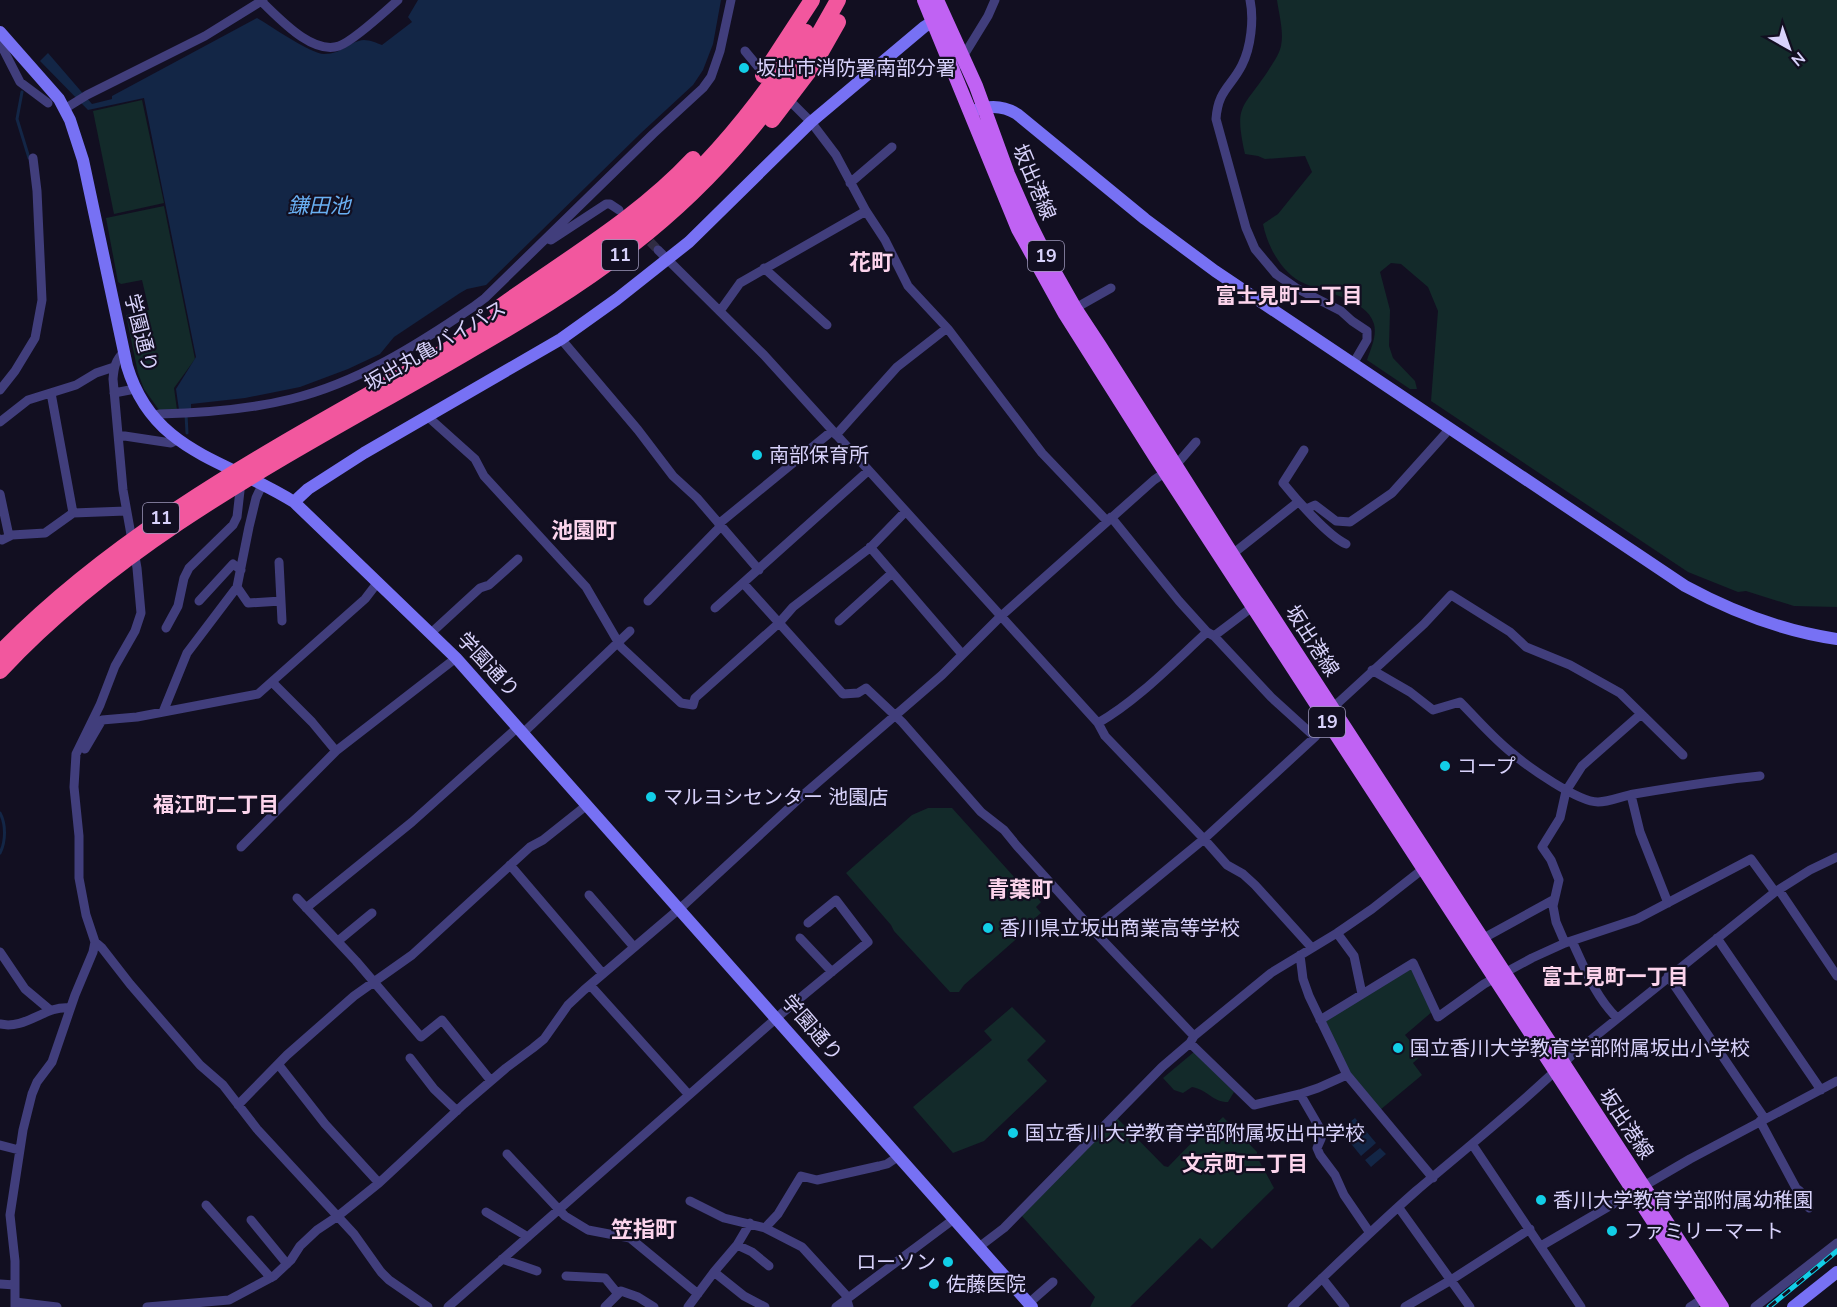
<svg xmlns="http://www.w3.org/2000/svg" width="1837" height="1307" font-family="'Nunito Sans','Noto Sans JP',sans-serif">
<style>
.green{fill:#132a2a}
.water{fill:#132646}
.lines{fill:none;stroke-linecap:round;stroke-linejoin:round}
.stream{stroke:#132646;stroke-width:3}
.street-tunnel{stroke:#302c42;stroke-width:9;stroke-dasharray:9 4.5;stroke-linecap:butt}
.street{stroke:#413e7c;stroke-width:9}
.secondary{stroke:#7771f4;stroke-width:12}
.primary{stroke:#c062f3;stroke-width:14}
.highway{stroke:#f2579e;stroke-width:16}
.rail-casing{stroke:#12cee7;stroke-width:5}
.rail{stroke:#120f21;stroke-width:3;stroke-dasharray:9;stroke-linecap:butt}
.poi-dot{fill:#12cee7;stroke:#120f21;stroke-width:2}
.labels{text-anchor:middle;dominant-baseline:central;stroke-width:4.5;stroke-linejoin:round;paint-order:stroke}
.shield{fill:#120f21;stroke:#9d98ba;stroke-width:1.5}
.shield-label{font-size:18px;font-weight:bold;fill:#d8d2fb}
.poi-label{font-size:20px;fill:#d8d2fb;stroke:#120f21;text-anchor:start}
.street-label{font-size:20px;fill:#d8d2fb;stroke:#120f21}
.water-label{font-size:21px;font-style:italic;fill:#69b0f3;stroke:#120f21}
.neighbourhood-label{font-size:21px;font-weight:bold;fill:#fcd4ec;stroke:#120f21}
.quarter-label{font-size:22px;font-weight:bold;fill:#fcd4ec;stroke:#120f21}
</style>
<rect width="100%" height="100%" fill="#120f21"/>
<path class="green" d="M1277,0h560v607l-43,-1 -48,-15 -8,1 -50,-20 -257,-171 7,-90 -10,-24 -27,-23 -10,-1 -11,9 10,38 -1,36 4,12 22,23 2,8h-7l-43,-29c4,-12 10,-24 7,-36 -8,-28 -57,-31 -78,-45 -18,-13 -29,-35 -33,-55l15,-10 34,-42 -7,-16 -40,3 -7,-3 -13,-2c-11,-50 -3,-44 23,-83 5,-8 11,-16 13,-25 3,-15 -2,-31 -4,-46z
M142,100l22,103 -50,11 -21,-103z
M164,206l31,153 -21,29 3,22h-18l-15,-21 -6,-16 -12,-58 23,-5 -7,-30 -21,4 -3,-2 -12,-64z
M928,808h24l74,82 4,-1 11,13 -5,5 5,6 -21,18 2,3 -58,51 -5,7h-9l-56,-61 -3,-6 -45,-52 66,-58z
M1413,968l20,43 -28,24 17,20 -9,8 9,12 -42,35 -32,-37 -23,-54z
M1012,1007l34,34 -19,19 20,21 -63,60 -31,12 -40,-46 79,-67 -8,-9z
M1194,1052l40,40 -6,10c-16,0 -18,-11 -36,-15l-9,6 -9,-3 -11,-12z
M1223,1117l34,35v5l17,31 -62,61 -12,-11 -70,69h-40l5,-10 -74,-82 96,-97 47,48 4,1 37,-38 3,2z"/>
<path class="water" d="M418,0h303l-8,44 -10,26 -10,15 -52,48 -155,152 -19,4 -7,4 -66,44 -14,17 -32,15 -48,18 -55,11 -54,6v6h-12l-3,-21 20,-32 -52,-259 -56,12 -48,-49 8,-8 44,51 20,-5v-3l145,-78c14,8 54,36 67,36 19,0 25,-13 40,-14 6,0 13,3 18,5l30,-23 -4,-5z
M1355,1118l21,25 -15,13 -21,-26z
M1380,1148l6,6 -15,13 -6,-7z"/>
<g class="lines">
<path class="stream" d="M22,92l-5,27 12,39
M186,414l1,19
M0,813c6,11 6,28 0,40"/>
<path class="street-tunnel" d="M641,232l17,18"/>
<path class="street" d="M1250,0c4,19 1,47 -8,65 -11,22 -24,25 -26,54l30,109 9,21 21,25 20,14 45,23 11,10 15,10v9l-14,24
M261,1c18,17 51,54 78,45 12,-4 48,-36 59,-46
M0,43l20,39 28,21
M745,51l20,24
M953,73l35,-57 7,-16
M786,97l25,25 25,33 30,56 19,29 23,46 40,43 94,124 65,68
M66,108l21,-13 118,-59 58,-36
M850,183l42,-36
M548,239l3,1 55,-36h4l9,6
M658,250l106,105 334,368 7,13 99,103 23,26 16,9 12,11 57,63
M764,268l63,57
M1072,310l39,-22
M720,311l20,-28 126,-72
M561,339l77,91 35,46 24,22 62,72
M0,390l15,-19 20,-33 7,-38 -5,-109 -4,-33
M51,393l22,120
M114,393l21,-4
M152,416l7,-2c44,-1 88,-4 132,-15 66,-16 126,-54 182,-92l12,-9 168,-164 50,-46 8,-11 9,-26 11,-51
M427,416l48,43 9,17 102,111 35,60 60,56 12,2 2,-7 84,-75 14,-16 78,-60 34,-35
M0,422l28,-22 48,-15 20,-12 18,-6
M118,435l53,8 6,-3
M836,435l61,-68 50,-39
M1304,450l-21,33c13,16 45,53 63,61
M0,494l9,42
M1306,509l9,-4 21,16 14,1 42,-29 53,-59 4,-7
M1111,517l68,84 28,31 7,4 57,61 44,40
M0,539l2,1 10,-5 33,-2 28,-20 53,-2
M870,547l92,107
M1230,556l68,-54
M279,562l3,59
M743,583l100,111 15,-1 8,-5 36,34 79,90 23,18 13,16 76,84
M237,587l11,16 33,-2
M199,601l34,-37 8,6
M648,601l70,-72 3,-7 111,-91
M715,608l153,-137
M839,621l53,-48
M166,628l12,-22 6,-28 5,-10 44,-43 4,-8 4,-35
M431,633l49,-45 9,-3 29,-26
M1214,636l41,-31
M1372,670l38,22 23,18 27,-8c17,17 33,36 52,51 16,14 66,49 86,49 12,0 24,-6 36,-8 42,-7 84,-14 126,-18
M272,682l40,40 24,29
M163,712l24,-59 50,-66 12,-60 7,-29 7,-15
M1098,723c40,-23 75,-60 109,-91
M523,733l107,-102
M85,749l17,-29 35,-3 121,-23 107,-95 13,-17
M1631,795l9,37 28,71
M241,847l95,-96 120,-93
M510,865l93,109
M1779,890l58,86
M589,895l45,52
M297,898l59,63 65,76 21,-17 49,61
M306,908l106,-86 106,-95
M1337,933l17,23 8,38
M800,938l32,34
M1717,938l104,152
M1482,939l71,-39
M338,941l34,-28
M1572,941c13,28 23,55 45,77
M95,942l7,6 28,36 70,81 23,20 34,44 97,105 27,38 8,8 39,27
M1565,943l-9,-21 -3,-16 6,-26 -8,-20 -9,-13 18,-29 6,-27 16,-25 59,-52
M0,952l25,37 25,21
M1300,955l3,24 6,17 38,79 86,103
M1668,976l97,143
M590,985l99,110
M1320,1020l93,-57 25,54 46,-33 48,-26 33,-15 72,-24 114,-60 24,33
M0,1024c26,6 45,-19 70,-16
M1194,1036l-101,-106 111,-91 111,-102 12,-15 5,-14 7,-6 85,-78 27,-29 59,37 16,15 44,18 50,28 63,62
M1190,1043l64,62 46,-11 18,-6 29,-13
M410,1058l24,31 23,22
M278,1064l47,60 54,59
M1300,1094l22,38 -1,7 -4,9 3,7 15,20 9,20 26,38
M238,1105l49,-50 67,-59 58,-41 118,-108 13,-7 44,-35
M1760,1121l36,67 4,3 9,17
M1472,1144l109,163
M0,1145l19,5
M507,1154l58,62 23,14 42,8 68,56
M690,1201l34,17 41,10 37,19 43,47 4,13
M206,1205l65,73
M1399,1208l71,99
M486,1212l42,25
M251,1220l36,44
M765,1228l13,-14 23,-38 16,4 62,-14 8,-2 12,-8
M737,1245l15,7 17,14
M1541,1246l149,-87 147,-78
M979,1247l25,-19 158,-161 28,-24 4,-7 77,-63 66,-40 35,-24 56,-44
M502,1259l35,12
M714,1272l30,24 21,11
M566,1276l39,2 13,16
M1322,1278l23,29
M0,1284l15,1
M15,1302l42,5
M1029,1303l24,-21
M15,1307v-46l-5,-46 13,-85 9,-36 5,-12 15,-20 23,-67 18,-43 2,-10 -9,-27 -7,-37v-42l-5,-49 2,-33 24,-49 15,-39 20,-35 6,-18 -4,-45 -14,-78 -10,-111c1,-11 2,-19 11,-27
M147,1307l82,-7 45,-24 17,-16 9,-14 17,-16 21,-14 41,-33 85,-79 42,-36 27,-20 11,-9 24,-34 16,-15 101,-86 117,-108 140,-121 58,-58 154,-137 22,-15 20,-23
M448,1307l340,-299 80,-66 -32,-42 -28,23
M605,1307l16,-16 17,6 16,10
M688,1307l26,-35 23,-27 13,-22
M836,1307l118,-88
M1292,1307c41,-39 82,-79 124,-116 53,-45 107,-88 156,-136l203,-163 35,-22 27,-13
M1405,1307l46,-27 79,-51
M1690,1307l17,-11
M1755,1307l82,-64"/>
<path class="secondary" d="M0,32l59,67 11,21 13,40 44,206c26,87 99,93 167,136l162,156 576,649
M970,112c16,-6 31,-8 47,2l128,105 70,52 470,315c48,26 97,45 152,53
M294,502l14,-13 56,-36 197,-114 56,-40 72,-57 122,-120 113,-95 16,-10
M1793,1307l44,-35"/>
<path class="primary" d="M924,0l94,229 47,85 91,144 553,849
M937,0l39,86 32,88 22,50 20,40 25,44 25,38 132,208 490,753"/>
<path class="highway" d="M763,75l49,-75
M772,120l41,-54 25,-44
M497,309c66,-48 140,-90 196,-150
M0,653c112,-115 251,-192 389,-270 96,-54 193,-108 276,-181 55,-48 102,-109 141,-170
M0,671c130,-139 301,-222 462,-316 59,-34 117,-68 170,-110 84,-65 156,-151 206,-245"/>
<defs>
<path id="rail" d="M1769,1307l68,-56"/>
</defs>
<use href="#rail" class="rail-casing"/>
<use href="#rail" class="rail"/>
</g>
<g class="poi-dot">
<circle cx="744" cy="68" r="6"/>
<circle cx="757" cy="455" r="6"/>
<circle cx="1445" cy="766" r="6"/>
<circle cx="651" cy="797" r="6"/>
<circle cx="988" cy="928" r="6"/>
<circle cx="1398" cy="1048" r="6"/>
<circle cx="1013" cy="1133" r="6"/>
<circle cx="1541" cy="1200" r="6"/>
<circle cx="1612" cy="1231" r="6"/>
<circle cx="948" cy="1262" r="6"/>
<circle cx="934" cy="1284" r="6"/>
</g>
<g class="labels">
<g class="shield">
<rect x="602" y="240" width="36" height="30" rx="4.5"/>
<rect x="1028" y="241" width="36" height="30" rx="4.5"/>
<rect x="143" y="503" width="36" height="30" rx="4.5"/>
<rect x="1309" y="707" width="36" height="30" rx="4.5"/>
</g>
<g class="shield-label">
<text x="620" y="255">11</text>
<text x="1046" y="256">19</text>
<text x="161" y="518">11</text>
<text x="1327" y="722">19</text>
</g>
<g class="poi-label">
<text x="756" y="68">坂出市消防署南部分署</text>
<text x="769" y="455">南部保育所</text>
<text x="1457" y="766">コープ</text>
<text x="663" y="797">マルヨシセンター 池園店</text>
<text x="1000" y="928">香川県立坂出商業高等学校</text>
<text x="1410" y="1048">国立香川大学教育学部附属坂出小学校</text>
<text x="1025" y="1133">国立香川大学教育学部附属坂出中学校</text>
<text x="1553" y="1200">香川大学教育学部附属幼稚園</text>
<text x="1624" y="1231">ファミリーマート</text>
<text x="936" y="1262" text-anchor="end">ローソン</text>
<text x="946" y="1284">佐藤医院</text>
</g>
<g class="street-label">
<text transform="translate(1034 182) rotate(67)">坂出港線</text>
<text transform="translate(141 333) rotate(76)">学園通り</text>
<text transform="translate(435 346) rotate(-30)">坂出丸亀バイパス</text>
<text transform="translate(1312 641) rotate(57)">坂出港線</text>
<text transform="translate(488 665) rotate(47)">学園通り</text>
<text transform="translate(812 1028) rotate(49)">学園通り</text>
<text transform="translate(1626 1124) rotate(56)">坂出港線</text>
</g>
<g class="water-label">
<text x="319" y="206">鎌田池</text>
</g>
<g class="neighbourhood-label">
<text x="1289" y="296">富士見町二丁目</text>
<text x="216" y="805">福江町二丁目</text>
<text x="1615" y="977">富士見町一丁目</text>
<text x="1245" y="1164">文京町二丁目</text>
</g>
<g class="quarter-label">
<text x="871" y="263">花町</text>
<text x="584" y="531">池園町</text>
<text x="1020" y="890">青葉町</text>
<text x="644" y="1230">笠指町</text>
</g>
</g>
<g transform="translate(1789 48) rotate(140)" stroke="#120f21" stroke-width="4.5" paint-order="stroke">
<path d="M0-4.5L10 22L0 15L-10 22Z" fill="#d8d2fb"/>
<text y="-9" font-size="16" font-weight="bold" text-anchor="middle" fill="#d8d2fb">N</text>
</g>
</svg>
